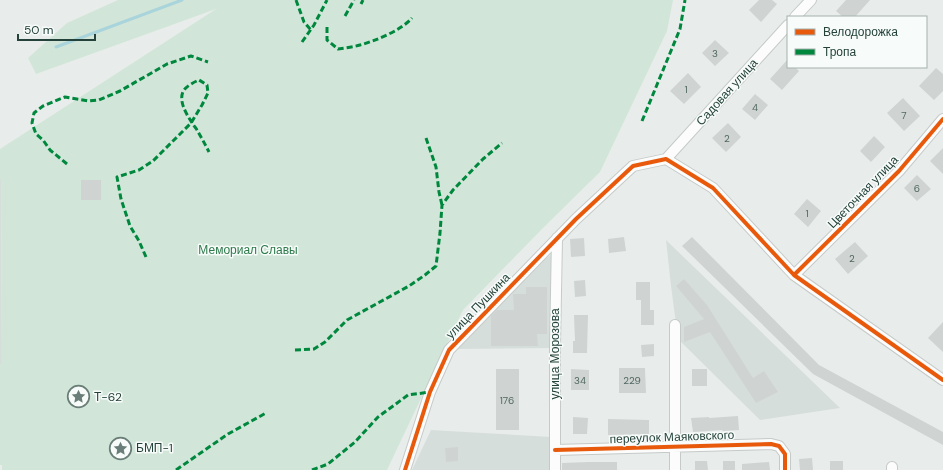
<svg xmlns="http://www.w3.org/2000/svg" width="943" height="470" font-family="'DM Sans',sans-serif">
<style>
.built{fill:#d6dedb}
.green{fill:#d1e6d8}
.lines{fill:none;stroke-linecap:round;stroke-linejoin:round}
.stream{stroke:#a9d4db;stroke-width:3}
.building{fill:#cfd4d2}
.minor-casing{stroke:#c5cac8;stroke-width:12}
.minor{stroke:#fcfcfc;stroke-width:10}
.quiet{stroke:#00873e;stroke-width:3;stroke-dasharray:6 3;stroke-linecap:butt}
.cycleway-casing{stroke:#f7fbf9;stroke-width:6}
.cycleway{stroke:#e8590c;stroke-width:4}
.labels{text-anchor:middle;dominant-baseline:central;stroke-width:3;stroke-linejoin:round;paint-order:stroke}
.number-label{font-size:10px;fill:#506761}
.street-label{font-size:12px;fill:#24423a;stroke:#f7fbf9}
.park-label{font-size:12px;fill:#2d7a4b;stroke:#f7fbf9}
.poi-label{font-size:12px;fill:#24423a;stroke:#f7fbf9;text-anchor:start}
</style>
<rect width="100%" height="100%" fill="#e8edeb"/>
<path class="built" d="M0,179h1l1,185h-2z
M666,240l174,168 -80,12 -82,-81 -7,-53z
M552,254l-2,94 -95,1 69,-74z
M431,430l121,7 1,33h-141z"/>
<path class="green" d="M118,0h555l-6,31 -67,141 -57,56 -80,82 -76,160h-385v-5h-2v-101h2l-1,-185h-1v-30l216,-140 -180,65 -8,-16 39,-35z"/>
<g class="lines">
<path class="stream" d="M56,47l126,-47"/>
</g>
<path class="building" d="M759,0h13l5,4 -16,18 -12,-12z
M846,0h24l-15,17h-12l-7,-6z
M715,40l14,13 -14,13 -13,-13z
M788,59v8h7l4,4 -17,19 -12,-11z
M936,68l7,6v17l-9,9 -15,-14z
M688,73l13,14 -17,17 -14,-13z
M755,94l13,11 -13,15 -13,-11z
M903,98l17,18 -16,15 -17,-18z
M728,123l13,14 -15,15 -14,-14z
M874,136l11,11 -14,15 -11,-11z
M943,148v26l-13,-13z
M917,175l14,14 -14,12 -13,-13z
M81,180h20v20h-20z
M807,199l14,12 -13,16 -14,-13z
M624,237l2,14 -17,2 -1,-14z
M692,237l127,128 124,67v13l-130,-71 -131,-128z
M584,238l1,18 -14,1 -1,-18z
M855,242l13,14 -20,18 -13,-15z
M684,279l23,26 46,73 11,-7 14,21 -22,11 -46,-71 -26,10v-15l20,-8 -28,-33z
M585,280l1,16 -11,1 -1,-16z
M636,282h14v28h4v15h-13v-25h-5z
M526,287h21v47h-10l1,12h-47v-30l6,-6h17l-1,-16h13z
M574,315h14l-1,38h-14v-12h2z
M943,322v30l-15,-14z
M654,344v12l-12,1 -1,-12z
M619,368h26l1,25h-27z
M496,369h23v61h-23z
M571,369l18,1v20h-18z
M692,369h15v17h-15z
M738,416l1,14 -16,1 -1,-1 -29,2 -2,-14 18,-1v1z
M573,417l15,1 -1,16h-14z
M608,419l41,1v14l-41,1z
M458,447v14l-12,1 -1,-14z
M812,458l1,12h-13l-1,-11z
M695,461h12l1,9h-13z
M723,461h12v9h-12z
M830,461h13v9h-13z
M589,462h28v8h-55v-7z
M769,462l1,8h-28v-6z"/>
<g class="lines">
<defs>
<path id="minor" d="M795,17l16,-17
M666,159l122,-134
M794,275l105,-104 44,-52
M675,325v145
M555,450l216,-6 8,2 6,8v16
M405,470l25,-78 19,-42 127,-131 57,-53 33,-7 47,29 81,87 149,105
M555,470v-123l2,-109
M892,470v-3"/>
</defs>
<use href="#minor" class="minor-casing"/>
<use href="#minor" class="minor"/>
<path class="quiet" d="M296,0l8,22 7,8
M361,4l2,-4
M345,16l9,-16
M327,27v13l11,9c7,-1 15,-2 22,-4 15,-4 42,-15 52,-27
M302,42l12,-17 13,-25
M642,121l38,-92 5,-29
M426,138l10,29 3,25 3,13
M67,164l-17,-14 -7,-10 -7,-6 -4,-11 2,-10 9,-7 22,-9 23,4 11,-1 21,-9 47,-27 24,-8 17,6
M146,257l-7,-16 -9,-15 -9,-27 -4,-22 22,-7 14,-9 38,-38 11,-18 6,-12 -1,-8 -8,-5c-5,2 -12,6 -15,10 -8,12 7,31 13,40 4,7 8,14 12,22
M295,350l19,-1 11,-7 22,-22 62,-34 16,-11 11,-9 4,-33 2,-28 11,-15 30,-31 19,-16
M176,470l52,-36 38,-21
M312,470l16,-6 27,-22 23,-25 30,-22 22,-3"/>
<defs>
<path id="cycleway" d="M794,275l105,-104 44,-52
M555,450l216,-6 8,2 6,8v16
M405,470l25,-78 19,-42 127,-131 57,-53 33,-7 47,29 81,87 149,105"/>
</defs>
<use href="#cycleway" class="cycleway-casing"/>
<use href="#cycleway" class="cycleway"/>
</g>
<defs>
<symbol id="sight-ring" viewBox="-11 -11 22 22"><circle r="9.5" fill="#f7fbf9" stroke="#697e78" stroke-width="1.5"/><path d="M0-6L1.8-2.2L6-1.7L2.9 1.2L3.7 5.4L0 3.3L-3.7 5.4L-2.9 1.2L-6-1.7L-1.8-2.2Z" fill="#697e78"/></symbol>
</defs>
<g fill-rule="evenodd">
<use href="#sight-ring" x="66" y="384" width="25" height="25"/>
<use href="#sight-ring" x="108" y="436" width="25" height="25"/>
</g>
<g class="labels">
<g class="number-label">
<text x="715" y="53">3</text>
<text x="686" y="89">1</text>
<text x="755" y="107">4</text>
<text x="904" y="115">7</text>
<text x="727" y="138">2</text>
<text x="917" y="188">6</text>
<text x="807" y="213">1</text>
<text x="852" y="258">2</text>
<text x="580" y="380">34</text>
<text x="632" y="380">229</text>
<text x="507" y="400">176</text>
</g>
<g class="street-label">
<text transform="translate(727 92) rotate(-48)">Садовая улица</text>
<text transform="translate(863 192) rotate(-46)">Цветочная улица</text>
<text transform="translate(478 306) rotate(-46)">улица Пушкина</text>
<text transform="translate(555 354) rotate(-90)">улица Морозова</text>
<text transform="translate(672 437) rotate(-2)">переулок Маяковского</text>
</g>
<g class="park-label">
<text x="248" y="250">Мемориал Славы</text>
</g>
<g class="poi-label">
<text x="94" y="397">Т-62</text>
<text x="136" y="448">БМП-1</text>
</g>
</g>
<rect x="787" y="16" width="140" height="52" fill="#f7fbf9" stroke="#a3b1ad"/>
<rect x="795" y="29" width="20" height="6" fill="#e8590c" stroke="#a3b1ad"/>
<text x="823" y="36" font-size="12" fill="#24423a">Велодорожка</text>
<rect x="795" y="49" width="20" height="6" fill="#00873e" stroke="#a3b1ad"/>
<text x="823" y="56" font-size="12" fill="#24423a">Тропа</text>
<path d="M18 34v6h77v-6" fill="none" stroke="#24423a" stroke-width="2"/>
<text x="24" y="34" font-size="12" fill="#24423a" stroke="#f7fbf9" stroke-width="3" paint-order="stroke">50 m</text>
</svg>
